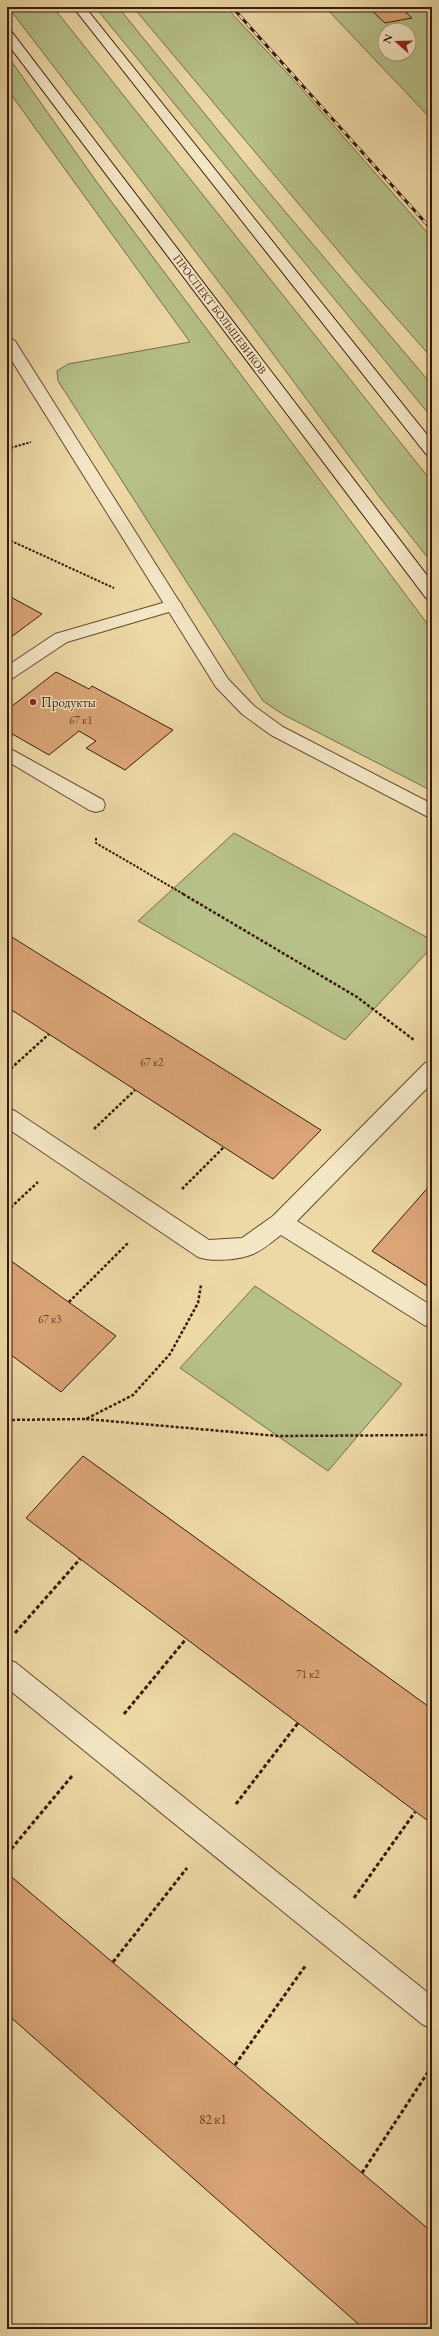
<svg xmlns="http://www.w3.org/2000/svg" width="439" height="2336" font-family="'EB Garamond',serif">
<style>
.green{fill:#b6c088;stroke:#786c49;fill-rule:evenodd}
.building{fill:#dba577;stroke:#3a190a}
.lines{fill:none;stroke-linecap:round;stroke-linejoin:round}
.lane-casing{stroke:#674931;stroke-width:2}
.street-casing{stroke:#674931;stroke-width:2}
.secondary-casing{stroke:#3a190a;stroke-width:2}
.path-far2{stroke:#3a190a;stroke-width:2;stroke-dasharray:2.5 1.5;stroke-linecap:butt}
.path-far1{stroke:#3a190a;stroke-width:2.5;stroke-dasharray:3 2;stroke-linecap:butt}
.path{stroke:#3a190a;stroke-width:3;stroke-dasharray:4 2.5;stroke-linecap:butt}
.lane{fill:#f3e6c5;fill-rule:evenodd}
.street{fill:#f3e6c5;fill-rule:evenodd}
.secondary{fill:#f3e6c5;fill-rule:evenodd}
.rail-casing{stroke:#3a190a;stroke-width:3}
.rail{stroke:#f3e6c5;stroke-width:2;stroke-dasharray:5.5;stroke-linecap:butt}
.poi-dot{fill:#8f2418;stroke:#f3e6c5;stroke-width:1.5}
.labels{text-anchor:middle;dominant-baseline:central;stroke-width:3;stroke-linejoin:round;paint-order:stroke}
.far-street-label{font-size:11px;fill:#3a190a;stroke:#f3e6c5}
.number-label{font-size:11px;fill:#623c25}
.poi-label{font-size:13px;fill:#3a190a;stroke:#f3e6c5;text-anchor:start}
.near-number-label{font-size:13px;fill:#623c25}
</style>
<rect width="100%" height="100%" fill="#edd9a6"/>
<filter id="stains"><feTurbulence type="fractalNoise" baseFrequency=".005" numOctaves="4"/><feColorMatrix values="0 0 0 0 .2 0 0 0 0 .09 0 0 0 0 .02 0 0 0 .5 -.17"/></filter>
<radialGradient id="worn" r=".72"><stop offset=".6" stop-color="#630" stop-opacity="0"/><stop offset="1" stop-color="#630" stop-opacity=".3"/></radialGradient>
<path class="green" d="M8,7h45l379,475v81l-51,-64 -140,-188z
M95,7h23l138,170 176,208v33z
M133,7h93l72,78 134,153v120l-71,-80z
M325,7h107v113zM385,30h24v24h-24z
M7,55l89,126 336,449v161l-148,-76 -21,-14 -205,-320 -1,-10 11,-7 122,-22 -183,-253z
M234,833l198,107v7l-87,93 -207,-119z
M255,1286l147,98 -74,87 -148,-103z"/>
<path class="building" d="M379,7h21l12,11 -27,5 -15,-14z
M7,595l35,19 -35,26z
M56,672l33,17 3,-3 81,44 -48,40 -39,-22 10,-7 -17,-10 -30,24 -42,-24v-21z
M7,934l314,196 -48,49 -266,-172z
M432,1183v106l-60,-38z
M7,1258l109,78 -55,56 -54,-40z
M83,1456l349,253v115l-406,-306z
M7,1873l425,359v97h-68l-357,-315z"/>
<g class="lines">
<defs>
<path id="lane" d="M173,600l6,1 3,4 -3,4 -112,33 -54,36 -6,2v-14l48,-32z
M7,747l96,53 2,5 -2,5 -7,2 -7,-2 -82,-49z
M432,1061v22l-135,138 135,85v22l-8,-3 -143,-90c-8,6 -18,15 -28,19 -14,6 -41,8 -55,3l-191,-129v-20l8,3 194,129 33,-2 31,-22 152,-153z
M7,1659l9,4 416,333v33l-10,-5 -415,-336z"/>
<path id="street" d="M7,336l8,5 213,338 26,27 29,21 149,77v15l-161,-84 -29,-21 -26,-27 -209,-334z"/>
<path id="secondary" d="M73,7h12l347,434v15l-6,-2z
M7,30l4,1 421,551v17l-6,-1 -419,-555z"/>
</defs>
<use href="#lane" class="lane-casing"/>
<use href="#street" class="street-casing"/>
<use href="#secondary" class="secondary-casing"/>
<path class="path-far2" d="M7,449l24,-7
M7,539l107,49
M96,838v5l89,52"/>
<path class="path-far1" d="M183,894l174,103 57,43
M7,1072l42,-38
M94,1129l41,-39
M182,1189l42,-42
M7,1211l31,-29
M69,1302l60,-60
M86,1419l192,17 154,-1
M7,1420l79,-1 47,-24 37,-41 28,-51 3,-18"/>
<path class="path" d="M15,1633l65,-74
M124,1714l62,-75
M236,1804l62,-81
M7,1854l65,-78
M354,1898l61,-86
M113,1962l74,-94
M235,2065l71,-100
M362,2173l70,-107"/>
<use href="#lane" class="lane"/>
<use href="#street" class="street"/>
<use href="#secondary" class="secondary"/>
<defs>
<path id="rail" d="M232,7l200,223"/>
</defs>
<use href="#rail" class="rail-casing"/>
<use href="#rail" class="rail"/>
</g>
<circle class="poi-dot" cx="33" cy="702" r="4"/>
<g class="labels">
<g class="far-street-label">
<text transform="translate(220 314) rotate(53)">ПРОСПЕКТ БОЛЬШЕВИКОВ</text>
</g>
<g class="number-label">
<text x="81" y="720">67 к1</text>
<text x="152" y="1062">67 к2</text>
<text x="50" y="1319">67 к3</text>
<text x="308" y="1674">71 к2</text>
</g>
<g class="poi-label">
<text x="41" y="702">Продукты</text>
</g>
<g class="near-number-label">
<text x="213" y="2119">82 к1</text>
</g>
</g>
<rect width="439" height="2336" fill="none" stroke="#edd9a6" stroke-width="24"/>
<rect x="8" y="8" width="423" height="2320" fill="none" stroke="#3a190a" stroke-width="2"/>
<rect x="12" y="12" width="415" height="2312" fill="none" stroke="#3a190a"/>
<g transform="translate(397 42) rotate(290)"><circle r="19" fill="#f3e6c5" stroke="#a9947a"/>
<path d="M0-3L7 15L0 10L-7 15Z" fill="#8f2418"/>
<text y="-6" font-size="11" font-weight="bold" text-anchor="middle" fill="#3a190a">N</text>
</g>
<rect width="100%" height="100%" filter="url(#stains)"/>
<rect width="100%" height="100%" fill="url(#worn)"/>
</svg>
